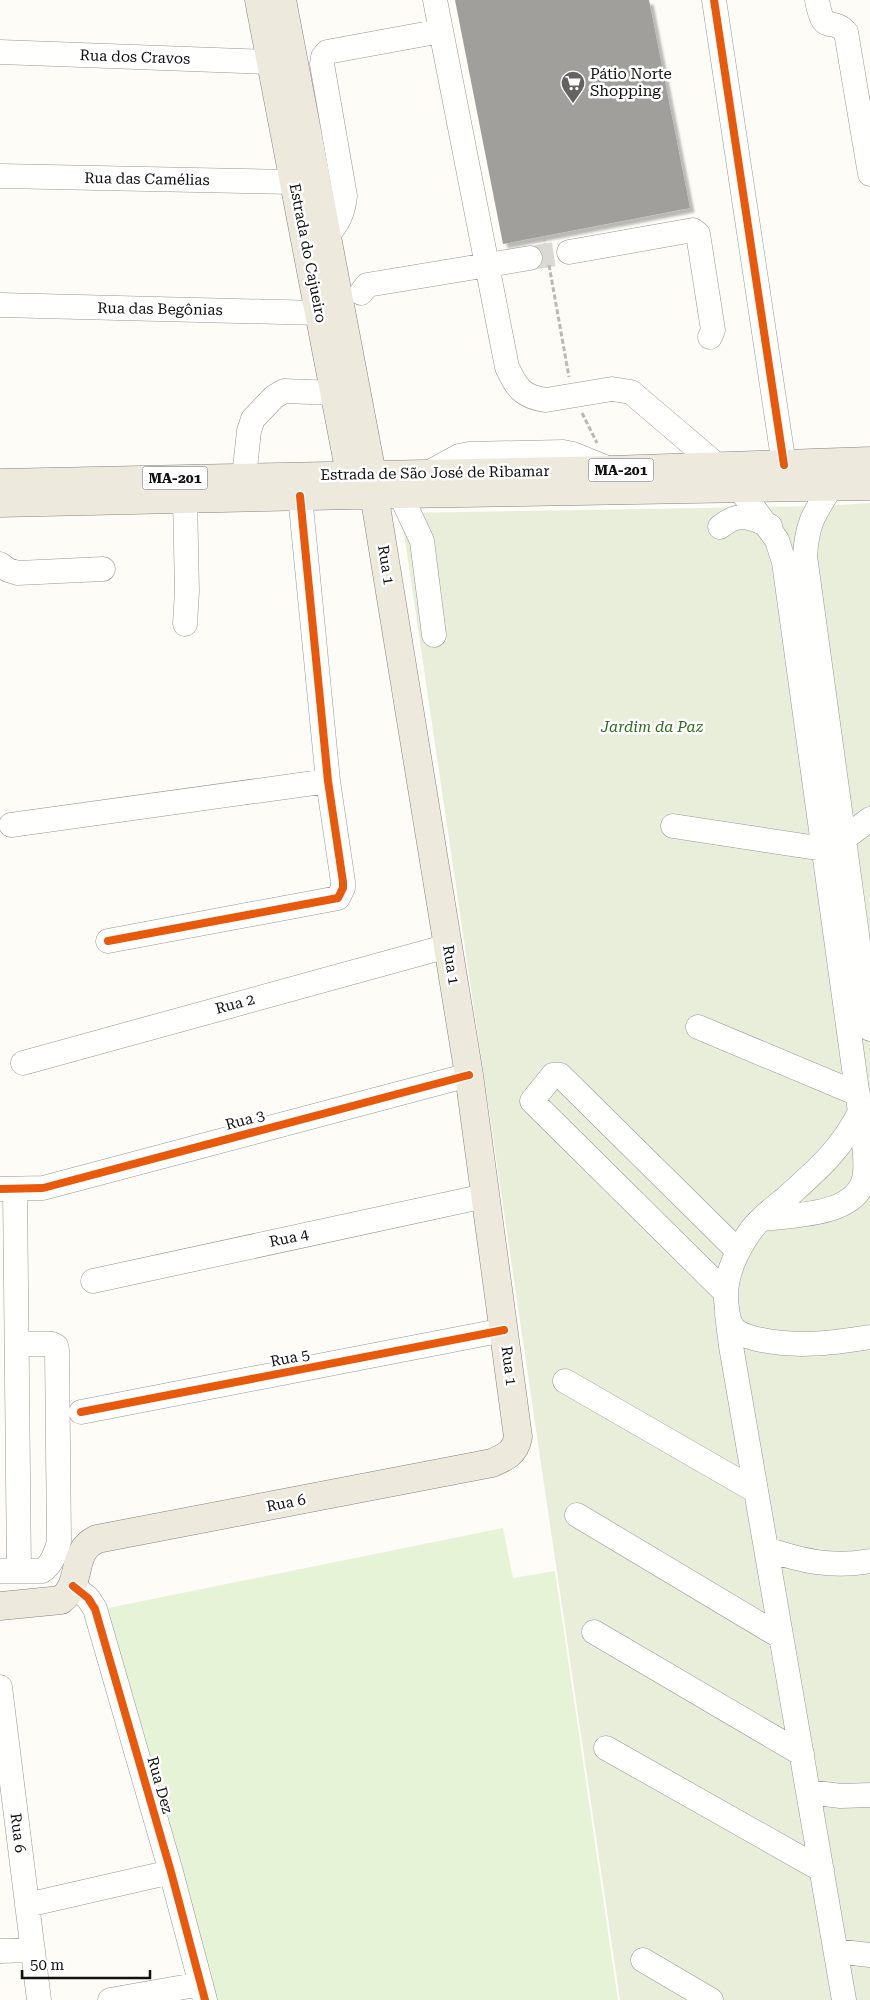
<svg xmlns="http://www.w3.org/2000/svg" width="870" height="2000" font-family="'Roboto Serif',serif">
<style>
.green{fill:#e7f3d7}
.cemetery{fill:#e9eedb}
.building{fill:#a19f9c;filter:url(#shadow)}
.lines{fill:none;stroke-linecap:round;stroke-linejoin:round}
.minor-tunnel{stroke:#dad9d4;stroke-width:24;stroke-dasharray:24 12;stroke-linecap:butt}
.minor-casing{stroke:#979795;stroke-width:25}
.major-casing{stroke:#858482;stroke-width:29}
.path{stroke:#b9b9b8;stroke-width:3;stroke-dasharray:5 2.5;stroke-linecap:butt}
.minor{stroke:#fffffe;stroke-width:24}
.major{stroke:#ede9dc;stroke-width:28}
.cycleway-casing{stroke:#fff;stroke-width:11}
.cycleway{stroke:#e8590c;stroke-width:8}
.labels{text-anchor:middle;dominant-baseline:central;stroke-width:5;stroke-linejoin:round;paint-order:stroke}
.shield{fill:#fff;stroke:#585858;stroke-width:1}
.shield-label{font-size:14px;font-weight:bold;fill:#111}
.street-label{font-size:15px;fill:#111;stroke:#fff}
.poi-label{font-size:15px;fill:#111;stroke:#fff;text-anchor:start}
.park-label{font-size:15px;font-style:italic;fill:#2f6b1f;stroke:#fff}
</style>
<defs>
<filter id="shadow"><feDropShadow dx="4.5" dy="4.5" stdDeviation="1" flood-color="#0004"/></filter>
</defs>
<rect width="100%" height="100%" fill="#fdfcf7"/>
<path class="green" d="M503,1528l10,50 42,-7 63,429h-407l-108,-391z"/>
<path class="cemetery" d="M870,503v1497h-250l-219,-1487 424,-7z"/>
<path class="building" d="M455,0h194l41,208 -187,36z"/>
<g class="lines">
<path class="minor-tunnel" d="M530,258l39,-6"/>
<defs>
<path id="minor" d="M435,0l72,367c9,20 15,30 39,33l66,-11 19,3 88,75
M714,0l70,465
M817,0c7,38 13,15 29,32l24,142
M0,52l271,10
M0,176l294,6
M327,236c11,-13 16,-22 18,-40l-23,-132 1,-7 4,-5 114,-21
M569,252l124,-22 5,4 15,96 -3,7
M361,293l6,-8 163,-27
M0,305l319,8
M428,473l31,-17 10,-2 94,-2 10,2 37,15
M244,477l5,-46 4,-12 21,-22 10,-6 51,2
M831,487c-17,27 -24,36 -26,69l65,473
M739,488l38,52 7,22 76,550c-20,39 -42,57 -74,86 -11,9 -25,19 -34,31 -14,19 -27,45 -26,70 1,9 1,21 7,29 6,7 16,9 24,11 38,9 74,4 113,-2
M400,494l22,47 12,94
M185,499l2,92 -2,33
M720,527c20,-16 29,-10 50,-1
M0,564l8,6 10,3 85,-4
M11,825l317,-44
M673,826l151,23
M845,838l25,-19
M108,941l230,-43 5,-10v-6l-15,-101 -28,-285
M698,1027l160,67
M23,1063l425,-117
M0,1189l43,-1 426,-113
M15,1189l4,382
M762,1219c32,-4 100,-3 103,-46 2,-19 -3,-42 -5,-61
M93,1281l392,-85
M726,1293l-194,-192 21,-26h7l178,176
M727,1314l4,32 113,654
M565,1381l191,110
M81,1412l423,-82
M577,1515l204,122
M766,1549c37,12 65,19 104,12
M0,1571h42c9,-5 15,-20 17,-30l-2,-191 -1,-4 -4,-2h-35
M73,1586l15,12 7,11 76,263 34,128
M594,1632l208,122
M0,1687l39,313
M606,1748l216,122
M808,1792l33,4 29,-1
M27,1905l144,-33
M0,1951l33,-1
M836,1951l34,4
M643,1960l68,40
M110,2000l91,-16"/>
<path id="major" d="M259,0l91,474 14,11
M282,0l90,474
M0,483l611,-13 259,-9
M0,503l400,-9 470,-8
M0,1606l61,-6c23,-17 8,-48 36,-61l395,-76c14,-6 23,-10 26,-26l-49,-362 -95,-581"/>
</defs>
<use href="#minor" class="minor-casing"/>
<use href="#major" class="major-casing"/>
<path class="path" d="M544,236l1,8
M549,265l20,112
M582,413l15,30"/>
<use href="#minor" class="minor"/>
<use href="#major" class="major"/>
<defs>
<path id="cycleway" d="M714,0l70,465
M108,941l230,-43 5,-10v-6l-15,-101 -28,-285
M0,1189l43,-1 426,-113
M81,1412l423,-82
M73,1586l15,12 7,11 76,263 34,128"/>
</defs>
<use href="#cycleway" class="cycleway-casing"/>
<use href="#cycleway" class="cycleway"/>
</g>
<defs>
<symbol id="supermarket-pin" viewBox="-11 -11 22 30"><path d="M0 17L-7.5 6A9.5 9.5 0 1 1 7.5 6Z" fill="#646362" stroke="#fff"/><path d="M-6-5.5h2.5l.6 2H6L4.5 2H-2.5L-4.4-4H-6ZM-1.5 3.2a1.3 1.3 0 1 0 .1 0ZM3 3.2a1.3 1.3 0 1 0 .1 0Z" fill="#fff"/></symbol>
</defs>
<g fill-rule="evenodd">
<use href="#supermarket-pin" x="559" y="69" width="28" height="38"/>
</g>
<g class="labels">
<g class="shield">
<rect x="588.5" y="458.5" width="65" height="23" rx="4"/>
<rect x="142.5" y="466.5" width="65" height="23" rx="4"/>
</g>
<g class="shield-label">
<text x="621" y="470">MA-201</text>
<text x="175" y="478">MA-201</text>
</g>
<g class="street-label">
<text transform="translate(135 57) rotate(2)">Rua dos Cravos</text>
<text transform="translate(147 179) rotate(1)">Rua das Camélias</text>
<text transform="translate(308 253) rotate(79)">Estrada do Cajueiro</text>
<text transform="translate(160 309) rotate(1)">Rua das Begônias</text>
<text transform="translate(435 473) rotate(-1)">Estrada de São José de Ribamar</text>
<text transform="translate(386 565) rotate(81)">Rua 1</text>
<text transform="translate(451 965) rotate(81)">Rua 1</text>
<text transform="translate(235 1004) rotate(-15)">Rua 2</text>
<text transform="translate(245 1120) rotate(-15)">Rua 3</text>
<text transform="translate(289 1238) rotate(-12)">Rua 4</text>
<text transform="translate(290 1358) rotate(-11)">Rua 5</text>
<text transform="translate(509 1366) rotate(83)">Rua 1</text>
<text transform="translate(286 1503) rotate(-11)">Rua 6</text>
<text transform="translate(160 1785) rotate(74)">Rua Dez</text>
<text transform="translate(18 1833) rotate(83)">Rua 6</text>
</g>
<g class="poi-label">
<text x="590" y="74">Pátio Norte<tspan x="590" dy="17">Shopping</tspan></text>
</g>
<g class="park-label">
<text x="652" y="727">Jardim da Paz</text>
</g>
</g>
<path d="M22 1970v8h128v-8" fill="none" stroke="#111111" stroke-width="2.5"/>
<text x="30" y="1970" font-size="15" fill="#111111" stroke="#ffffff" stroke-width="4" paint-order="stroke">50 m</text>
</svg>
